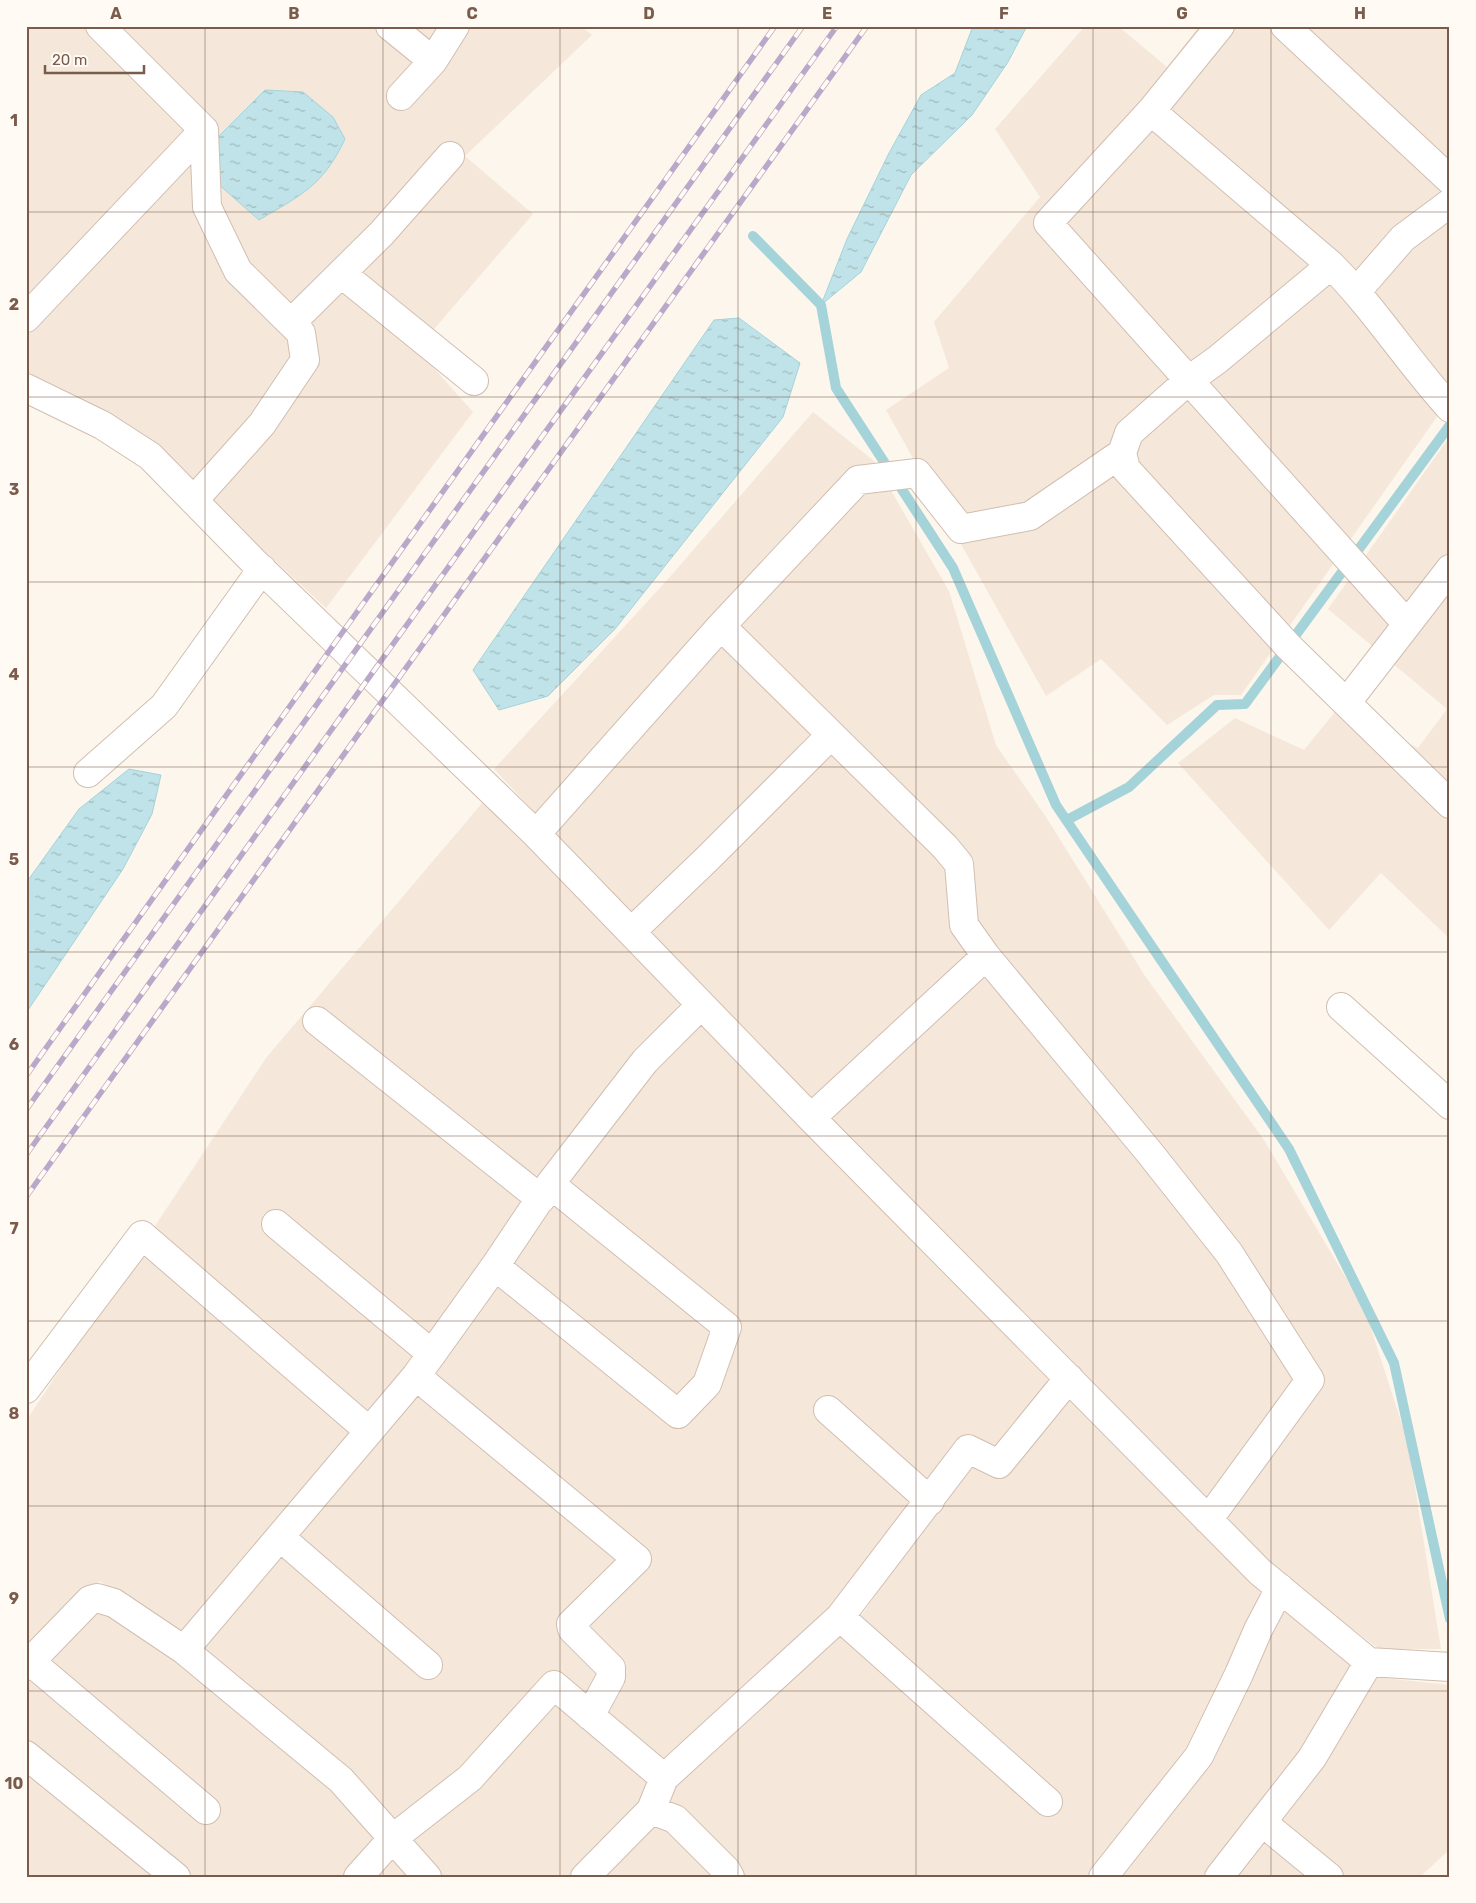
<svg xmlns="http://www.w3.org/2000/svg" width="1476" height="1903" font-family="Rubik,sans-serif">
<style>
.residential{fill:#f5e8da}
.water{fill:url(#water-ripples);stroke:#a5d3da}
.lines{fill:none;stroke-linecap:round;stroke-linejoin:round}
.stream{stroke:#a5d3da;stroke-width:10}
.minor-casing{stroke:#d1beb0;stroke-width:30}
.minor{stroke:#fff;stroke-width:28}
.rail-casing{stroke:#b9a8c9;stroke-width:5.5}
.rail{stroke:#fffaf3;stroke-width:4;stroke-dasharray:11;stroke-linecap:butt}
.grid{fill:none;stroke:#7a5c4d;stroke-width:1;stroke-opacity:0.55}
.neatline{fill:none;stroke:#7a5c4d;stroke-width:2}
.grid-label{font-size:16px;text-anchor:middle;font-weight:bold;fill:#7a5c4d}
</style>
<defs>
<pattern id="water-ripples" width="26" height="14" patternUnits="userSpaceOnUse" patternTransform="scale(1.25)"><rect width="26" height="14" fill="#bfe3e8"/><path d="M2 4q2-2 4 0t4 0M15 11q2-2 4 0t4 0" fill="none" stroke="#a0bbbe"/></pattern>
</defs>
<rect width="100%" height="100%" fill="#fdf6ec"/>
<path class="residential" d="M26,26h555l11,9 -127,121 68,58 -116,135 56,63 -147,196 -184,-170 -116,-62z
M1085,26h33l49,41 32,-41h251v380l-9,5 -200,284h-27l-47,30 -66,-66 -55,37 -160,-286 63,-42 -15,-46 106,-125 -45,-68z
M813,412l61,49 75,130 47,154 50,72 99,159 119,164 101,170 43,133 33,206h-62l-105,-80 -601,-608 -179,-192 174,-190z
M1450,436v503l-69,-66 -52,57 -151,-167 57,-45 69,32 34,-42 80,40 29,-39 -119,-100z
M483,802l575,571 -59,79 -34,-12 -131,168 -171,150 -26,50 -69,69h-125l-96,-108 -123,-100 -124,-88 -74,73v-233l240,-363z
M1070,1391l305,286 75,8v164l-30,28h-818l73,-96 57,-47 131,-121 109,-154 31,14z
M99,1602l83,56 157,133 79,86h-392v-197z"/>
<path class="water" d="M973,26h54l-19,36 -36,53 -61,60 -50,97 -40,33 26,-66 42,-86 32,-58 34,-22z
M265,90l38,2 30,25 12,22c-22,47 -44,56 -86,81l-42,-37 1,-46z
M739,318l61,45 -17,54 -168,212 -67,67 -49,14 -26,-40 241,-350z
M129,769l32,6 -9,39 -29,55 -97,144v-130l53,-74z"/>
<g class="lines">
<path class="stream" d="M753,236l68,69 15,83 117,180 103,237 233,344 105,214 56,256
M1067,820l62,-33 88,-82 28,-1 205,-279"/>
<defs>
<path id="minor" d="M100,26l104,104 3,77 31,64 63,62 4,27 -43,64 -68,76
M390,26l43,35
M1220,26l-69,85 -103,112 359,401
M1285,26l165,154
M401,96l32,-35 22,-35
M1151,111l180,154c44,44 77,97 119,143
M1331,265l-114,95 -28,20 -60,53 -7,20 4,16 162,177 162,158
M342,274l132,107
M1357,291l46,-53 47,-35
M26,318l178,-188
M291,323l91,-90 68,-77
M26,388l76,37 48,31 104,106 282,272 275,284 449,454 109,90 81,5
M721,626l224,221 14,17 5,61 22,31
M1347,702l103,-133
M88,773l76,-67 98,-137
M536,834l185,-208 137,-146 59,-7 44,56 69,-13 92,-63
M631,932l77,-74 123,-123
M1341,1007l109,98
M317,1021l224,178
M811,1118l175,-162 163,196 80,101 81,127 -102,140
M276,1224l156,130
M495,1266l183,148 29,-30 20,-57 -177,-143
M416,1376l221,183 -66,65 1,5 39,39v9l-21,39
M26,1389l116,-154 227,196
M828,1410l102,91
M280,1537l148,128
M840,1617l208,185
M184,1650l232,-274 79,-110 55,-82 95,-123 56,-56
M31,1662l175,148
M26,1666l64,-66 7,-2 17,5 70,47 157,130 86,97
M26,1755l150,122
M651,1810l24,9 51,51 4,7
M1262,1822l67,55
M358,1877l34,-38 78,-61 84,-93 110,93
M585,1877l66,-67 13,-32 176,-161 128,-168 31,15 70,-86
M1103,1877l96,-121 40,-82 19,-44 22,-42
M1219,1877l93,-119 57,-96"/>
</defs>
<use href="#minor" class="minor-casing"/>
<use href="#minor" class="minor"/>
<defs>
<path id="rail" d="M26,1076l749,-1050
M26,1110l777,-1084
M26,1155l811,-1129
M26,1197l841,-1171"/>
</defs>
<use href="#rail" class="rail-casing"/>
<use href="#rail" class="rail"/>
</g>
<path class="grid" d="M205,26v1851M383,26v1851M560,26v1851M738,26v1851M916,26v1851M1093,26v1851M1271,26v1851M26,212h1424M26,397h1424M26,582h1424M26,767h1424M26,952h1424M26,1136h1424M26,1321h1424M26,1506h1424M26,1691h1424"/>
<rect width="1476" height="1903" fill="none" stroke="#fffaf3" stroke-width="55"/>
<path d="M45 65v8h99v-8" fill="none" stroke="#7a5c4d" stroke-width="2.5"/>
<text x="52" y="65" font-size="15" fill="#7a5c4d" stroke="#fffaf3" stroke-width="4" paint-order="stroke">20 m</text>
<rect x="28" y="28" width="1420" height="1848" class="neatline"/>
<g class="grid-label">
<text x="116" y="19">A</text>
<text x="294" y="19">B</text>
<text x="472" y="19">C</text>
<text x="649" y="19">D</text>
<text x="827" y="19">E</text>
<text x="1004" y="19">F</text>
<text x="1182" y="19">G</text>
<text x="1360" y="19">H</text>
<text x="14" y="126">1</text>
<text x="14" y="310">2</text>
<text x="14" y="495">3</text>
<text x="14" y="680">4</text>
<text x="14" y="865">5</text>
<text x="14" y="1050">6</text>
<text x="14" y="1234">7</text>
<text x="14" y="1419">8</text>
<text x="14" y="1604">9</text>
<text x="14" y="1789">10</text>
</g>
</svg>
